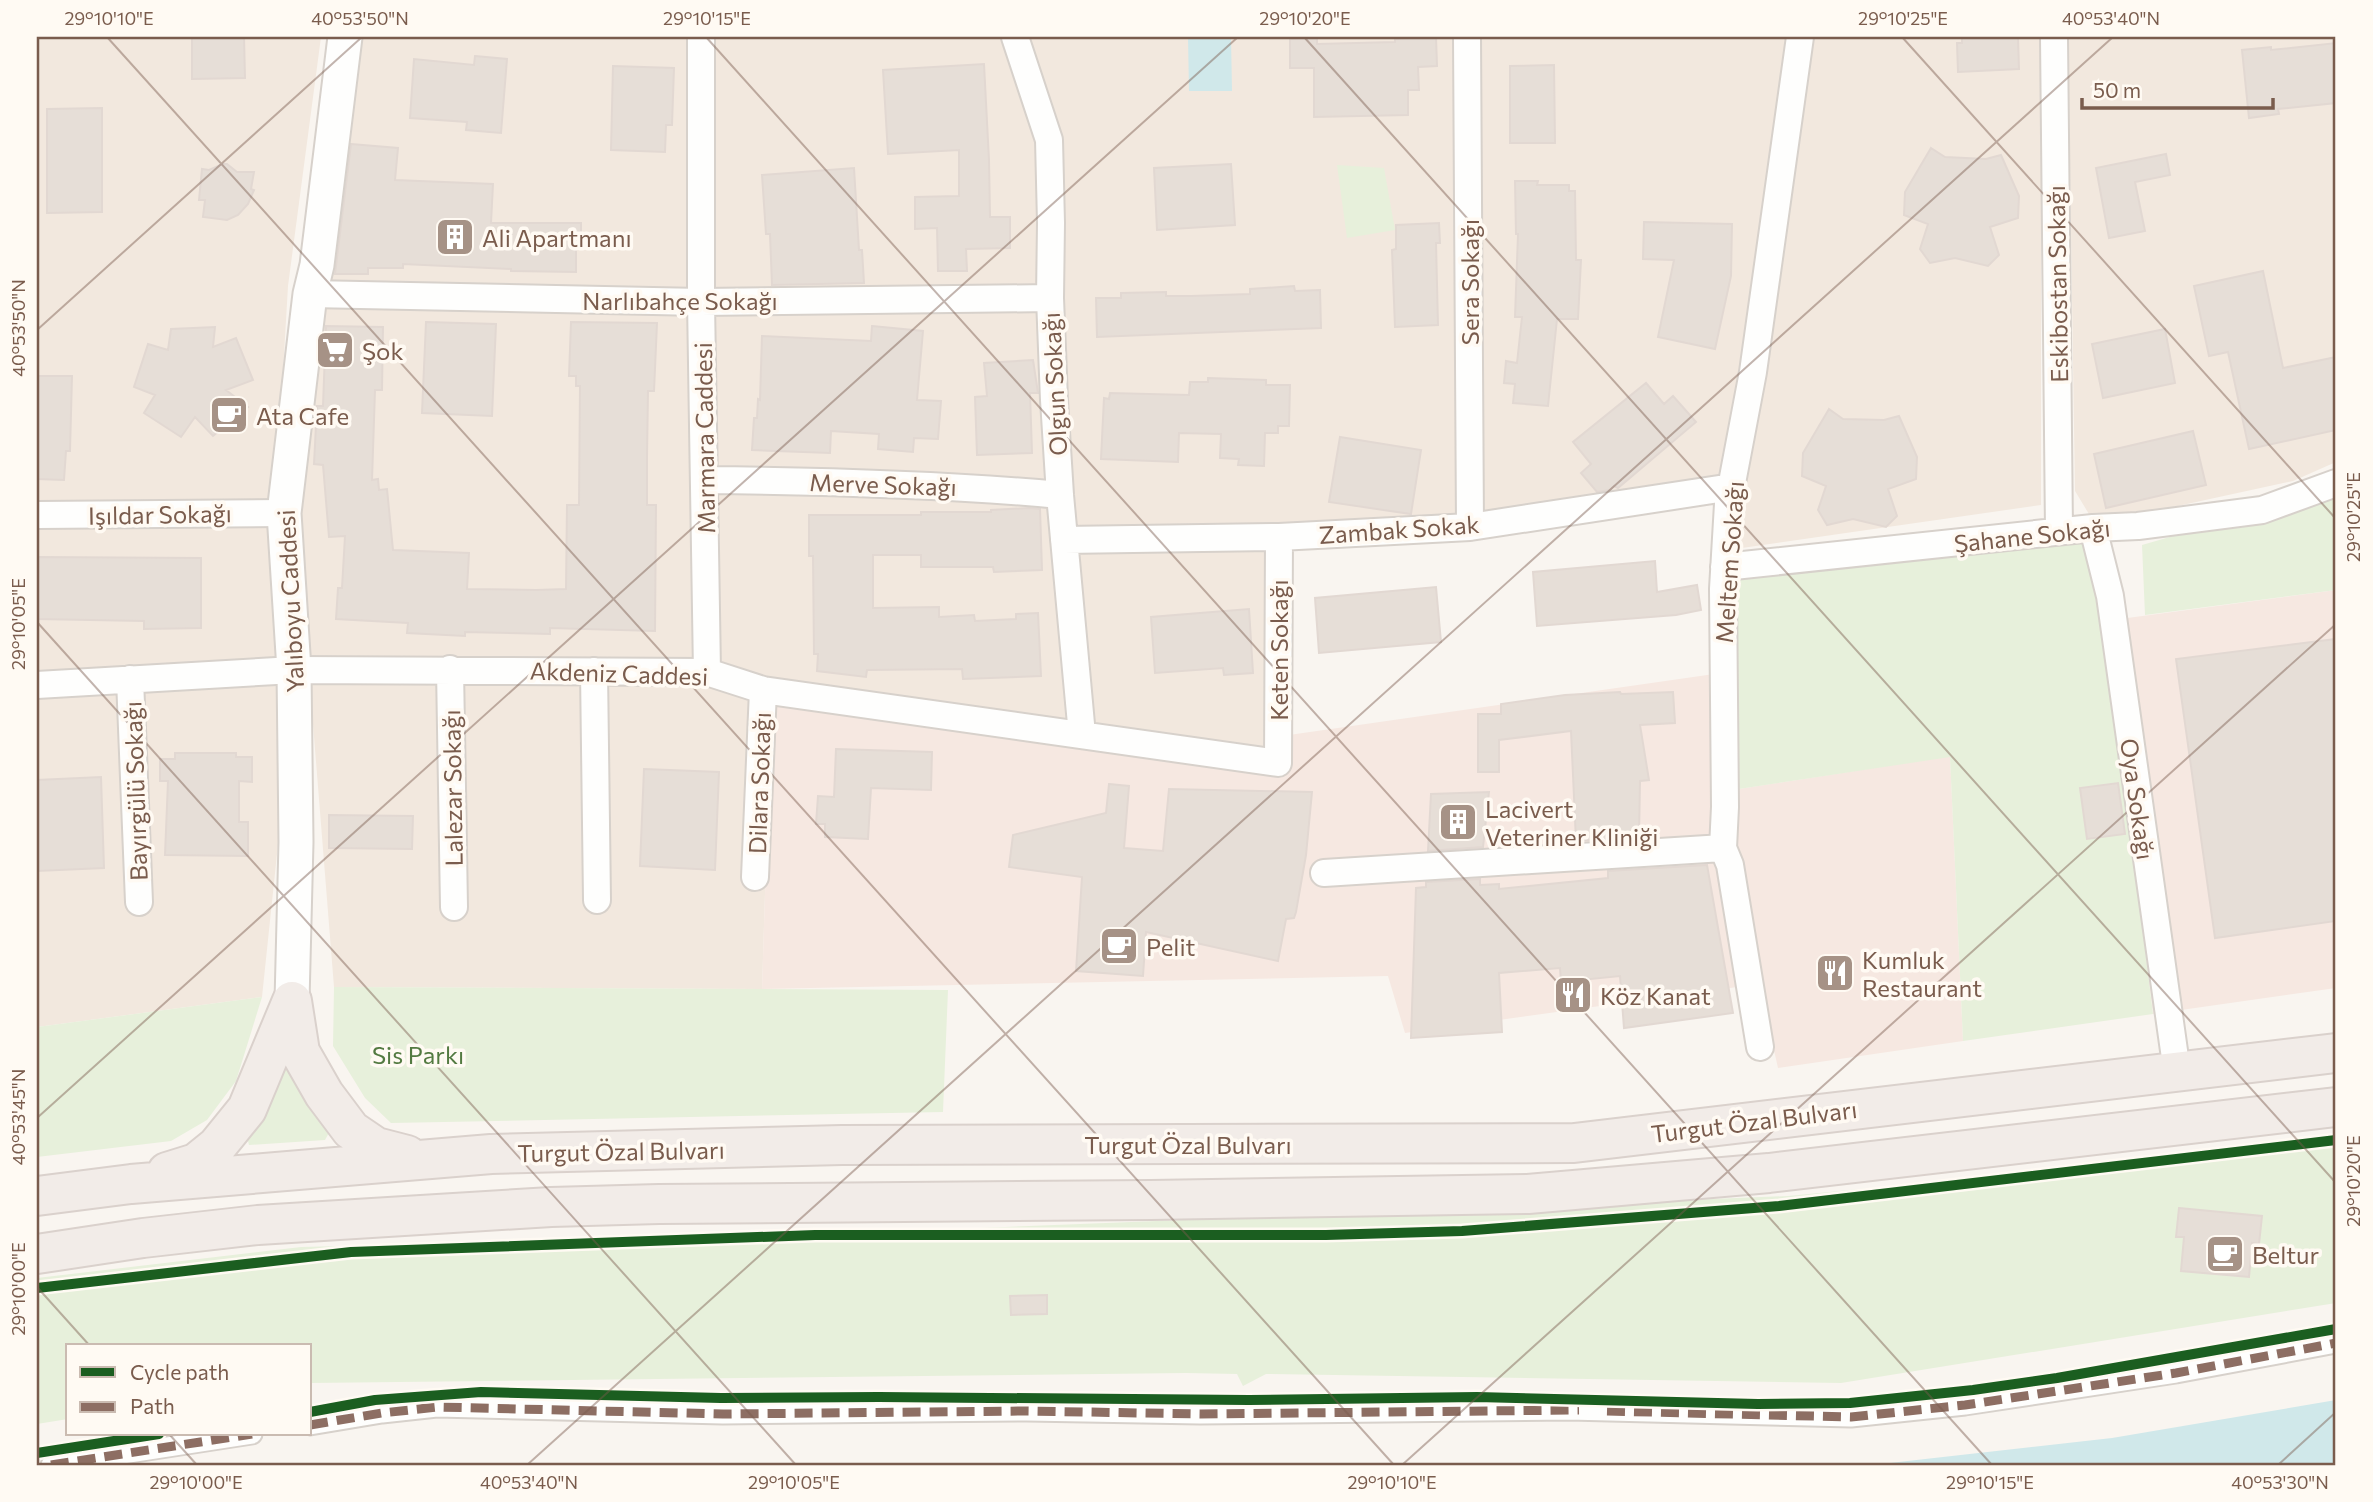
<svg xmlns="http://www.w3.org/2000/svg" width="2373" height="1502" font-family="Commissioner,sans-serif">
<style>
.residential{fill:#f2e8de}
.commercial{fill:#f6e8e1}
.green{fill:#e7f0db}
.water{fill:#d0e8ea}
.building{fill:#e6ded7;stroke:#e2d8d2;stroke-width:2}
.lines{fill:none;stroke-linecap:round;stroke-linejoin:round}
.pedestrian-casing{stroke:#d7d1cb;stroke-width:23}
.minor-casing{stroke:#d7d1cb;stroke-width:30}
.tertiary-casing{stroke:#d7d1cb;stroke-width:37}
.trunk-casing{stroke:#dad1cc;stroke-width:42}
.pedestrian{stroke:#fefefd;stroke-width:19}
.minor{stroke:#fefefd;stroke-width:26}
.tertiary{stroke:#fefefd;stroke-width:33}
.trunk{stroke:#f2ece8;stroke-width:38}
.quiet{stroke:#8d6e63;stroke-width:9;stroke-dasharray:18 9;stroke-linecap:butt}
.cycleway-casing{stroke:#fffaf3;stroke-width:15}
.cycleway{stroke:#1b5e20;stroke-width:10}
.ticks{fill:none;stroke:#7a5c4d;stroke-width:2;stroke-opacity:0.45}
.labels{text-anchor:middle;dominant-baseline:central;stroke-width:7;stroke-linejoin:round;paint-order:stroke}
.poi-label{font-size:24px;fill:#7a5c4d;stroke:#fffaf3;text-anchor:start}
.street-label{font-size:24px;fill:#7a5c4d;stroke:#fffaf3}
.park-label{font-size:24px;fill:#537a41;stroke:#fffaf3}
.neatline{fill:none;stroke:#7a5c4d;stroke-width:2.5}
.ticks-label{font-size:18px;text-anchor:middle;fill:#7a5c4d}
</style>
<rect width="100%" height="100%" fill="#f9f5f0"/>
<path class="residential" d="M37,37h284l-33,249 -11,189 -1,179 4,28 -1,153 -17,162 -225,30z
M353,37h1688v468l-306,44 4,-54 -456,40 7,239 -519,-71 -9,286 -428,-2 -36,-451 13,-158z
M2068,37h268v425l-43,19 -198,43 -20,-33z"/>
<path class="commercial" d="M2336,590v398l-183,26 -48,-393z
M1735,671l4,118 211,-33 13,285 -185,27 -19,-84 -354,49 -17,-57 -626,13 9,-286 518,70v-38z"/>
<path class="green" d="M1337,165l47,3 11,62 -48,8z
M2336,489v101l-191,25 -3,-70z
M2083,542l22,79 48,393 -190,27 -13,-284 -211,32 -8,-217z
M334,987l614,3 -5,122 -552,11 -26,-25 -32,-52z
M262,997l-26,84 -29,39 -36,21 -134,16v-130z
M288,1061l31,59 11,11 -5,9 -76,5 -2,-8z
M2336,1143v160l-495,80 -575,-9 -23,12 -6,-12 -51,-1 -876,10v-37h-242v73l-31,5v-146l264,-31 552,-14 935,-37z"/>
<path class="water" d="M1188,37h43l1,54h-43z
M2336,1400v65h-464l240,-27z"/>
<path class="building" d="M192,37h52l1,41 -53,1z
M1408,37h28l1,29 -19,1 1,23h-11v25l-94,2v-49h-24v-29l27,-1v6l78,-2v-3l13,-1z
M1962,37h56l1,32 -61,3 -1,-29h5z
M2336,43v60l-58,6 1,5 -30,4 -7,-68 29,-3v3z
M475,56l32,3 -6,74 -35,-3 1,-8 -57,-4 4,-59 60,6z
M984,64l5,96 1,57h20v31l-44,1 1,22h-29l-1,-43 -22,1v-32l44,-1v-46l-71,4 -5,-84z
M1554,65l1,78h-45v-77z
M613,66l61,2 -2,57h-6l-1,27 -54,-2z
M102,108v104l-55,1v-104z
M351,144l47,4 -3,32 98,4 -2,39h90v25h-5v24l-65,-1v-2l-108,-5v4h-35v6h-33z
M1931,148l14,9 41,2 15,-4 18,41 -1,22 -28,9 9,28 -11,11 -33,-8 -25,5 -10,-14 8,-25 -24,-9 1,-23z
M2166,154l4,21 -35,7 10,49 -36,7 -13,-70z
M223,164h4l10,8h17l-3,17 3,1 -6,14 -10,11 -11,5 -24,-3 2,-17h-6l3,-31 7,1z
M1231,164l4,61 -78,5 -3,-62z
M854,168l5,82h3l2,33 -92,2 -2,-51h-4l-4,-59z
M1515,181h23l-1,4h32v6h6l1,69h5l-3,59h-21l-9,87 -35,-3 2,-19 -11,-1 2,-22 11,2 5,-46h-7l3,-83h-2z
M1644,222l88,2 -1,52 -16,73 -57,-12 16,-77 -31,-1z
M1439,223l1,20h-4l2,82 -43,2 -3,-77 4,-1v-24z
M2263,271l20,97 53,-11v73l-87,19 -21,-97 -19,4 -15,-70z
M1294,286l1,5 25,-1 1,38 -224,9 -1,-39h25v-5l45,-1v4h25l59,-2v-5z
M426,322l70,2 -4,92 -70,-3z
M571,322l86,1 -3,68h-6l-1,66v48h9l-1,126 -105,-3v6l-85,-2v4l-58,-3 1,-10 -72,-4 2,-31h4l3,-52 -16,1 -6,-72 -9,-1 3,-58h6l3,-80 57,1 -1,63h-7l-3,90 6,-1 1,11 8,-1 6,61 76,3 -2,36 69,1 30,-1 1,-84h12l1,-119h-4v-10h-7z
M872,326l51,5 -6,69 24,1 -3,38 -24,-1 -1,14 -35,-3 1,-15 -48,-3 -1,22 -78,-3 2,-32h3l1,-19 2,1 2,-64 109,5z
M215,327l-2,20 23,-9 17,42 -27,10 22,17 -35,29 -18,-19 -14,20 -37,-24 11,-18 -21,-8 14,-43 20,6 3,-21z
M2165,329l10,54 -72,15 -11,-54z
M1033,360l5,33h-8l2,60 -55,2 -2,-58 12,-1 -3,-33z
M37,376h35l-2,75h-4l-2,29 -27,-1z
M1208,378l58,2v5h24l-1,41h-11v7h-13l-1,33 -26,-1 1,-6 -19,-1 1,-24 -42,-1 -1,29 -77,-3 3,-61 5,1 1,-6 79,2 1,-13h18z
M1646,383l18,21 9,-8 23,26 -78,66 -4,-2 -4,4 -13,2 -16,-19 10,-9 -18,-22z
M1829,409l14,10 41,1 15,-4 18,41 -1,22 -28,10 9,27 -11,11 -33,-8 -26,6 -9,-15 8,-24 -24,-10 1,-23z
M2193,431l13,54 -100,23 -12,-54z
M1340,437l81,13 -10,64 -82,-12z
M1029,508l11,1 2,61 -48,2 -1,-5h-72v-12h-48v53l66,-1v10l35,-2 1,6 41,-2v-5l22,-1 3,63 -78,3 -1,-10 -95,1 -1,7 -49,-6 1,-17h-4l-1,-98h-4v-41h112v-3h70v-2z
M37,557l164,1v70l-57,1v-8l-107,-2z
M1655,561l2,31 40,-7 4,25 -25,5 -139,11 -4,-54z
M1436,587l5,55 -122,11 -4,-55z
M1249,609l4,64 -29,2 -1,-7 -68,5 -4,-56z
M2336,639v282l-121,17 -39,-279z
M1620,692l1,2 52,-2 2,31 -35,2 9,55 -9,1 -1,56 -63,4 -5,-110 -72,9v32h-21v-58h23v-10l64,-9z
M836,749l96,3 -1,38 -60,-2 -3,51 -43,-2v-13h-9l2,-28 16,1z
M175,753h61v4h16v25l-13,-1v41h9v34l-83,-1 3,-74h-8v-22h15z
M644,769l75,3 -4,98 -75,-4z
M101,777l3,91 -67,3v-91z
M2118,783l7,51 -38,5 -7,-51z
M1109,784l20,2 -5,62 39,3 6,-62 143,3 -6,63 -10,57 -2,6 -8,1 -8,42 -132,-29 -3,44 -67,-5 6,-94 -73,-10 4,-32 93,-22z
M1489,792l-6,55 -55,4 3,-57z
M329,815l84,1 -1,33 -83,-1z
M1707,865l26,148 -109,15 -4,-52 -59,6 -1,-14 -61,5 3,59 -91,6 5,-150 10,-1v-5l54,-3v6l19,-1v5l109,-11v-7z
M2179,1208l83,8 -3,28 -7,-1 -3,34 -68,-6 3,-34h-8z
M1047,1295v19l-36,1 -1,-19z"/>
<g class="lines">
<defs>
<path id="pedestrian" d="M310,1425l72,-12 55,-6 286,7 304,-3 173,3 369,-4 282,7 114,-12 211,-32 160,-30
M51,1465l201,-31"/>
<path id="minor" d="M701,37v265l6,370
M1015,37l34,103 2,83 -1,75 4,102 6,95 22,240
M1467,37l3,490
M2054,37l5,494
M310,294l391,8 349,-4
M705,480c119,1 237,4 355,15
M37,515l247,-2
M2093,528l17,68 67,476
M1064,540l215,-3 191,-10 262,-40
M1724,567l369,-39 45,-2 124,-16 74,-27
M450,669l4,238
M594,671l3,229
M130,679l9,223
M37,685l257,-15 413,2 56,18 515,73 1,-226
M1324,873l399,-25
M755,877l8,-187
M1760,1047l-30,-182 -7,-17 2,-41 -2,-218 5,-85 25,-132 47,-335"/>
<path id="tertiary" d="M292,1001l4,-159 -2,-172 -10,-157 26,-219 7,-29 28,-228"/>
<path id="trunk" d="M292,1001l8,51 24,42 27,36 25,17 31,8
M167,1172l29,-9 21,-17 30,-37 45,-108
M37,1196l94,-12 360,-30 351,-9 732,-2 762,-90
M37,1254l106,-16 115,-13 293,-18 108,-3 492,-4 377,-6 241,-21 567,-66"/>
</defs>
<use href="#pedestrian" class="pedestrian-casing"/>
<use href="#minor" class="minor-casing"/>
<use href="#tertiary" class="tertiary-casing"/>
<use href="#trunk" class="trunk-casing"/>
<use href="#pedestrian" class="pedestrian"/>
<use href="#minor" class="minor"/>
<use href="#tertiary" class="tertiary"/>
<use href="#trunk" class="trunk"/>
<path class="quiet" d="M1607,1411l244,6 114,-12 211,-32 160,-30
M310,1425l72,-12 55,-6 286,7 304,-3 173,3 379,-4
M51,1465l201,-31"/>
<defs>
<path id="cycleway" d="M37,1288l314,-36 464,-17h511l136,-4 317,-25 557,-66
M310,1412l65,-12 106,-8 240,6 158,-1 370,3 228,-3 281,7 92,-1 123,-13 84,-12 279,-49
M37,1453l122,-19"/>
</defs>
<use href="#cycleway" class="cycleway-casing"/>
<use href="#cycleway" class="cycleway"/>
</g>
<path class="ticks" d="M107,37l1287,1428M706,37l1286,1428M1304,37l1032,1146M1902,37l434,482M37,330l325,-293M37,622l759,843M37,1118l1201,-1081M37,1287l53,59M169,1434l28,31M527,1465l1586,-1428M1402,1465l934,-841M2278,1465l58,-53"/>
<defs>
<symbol id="building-square" viewBox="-11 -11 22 22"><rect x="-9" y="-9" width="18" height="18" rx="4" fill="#a69286" stroke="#fffaf3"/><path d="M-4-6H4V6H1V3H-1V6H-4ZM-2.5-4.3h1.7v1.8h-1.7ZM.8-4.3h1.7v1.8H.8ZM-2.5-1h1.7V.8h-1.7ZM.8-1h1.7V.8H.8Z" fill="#fff"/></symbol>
<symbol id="supermarket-square" viewBox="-11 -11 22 22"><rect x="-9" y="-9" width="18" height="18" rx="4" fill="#a69286" stroke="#fffaf3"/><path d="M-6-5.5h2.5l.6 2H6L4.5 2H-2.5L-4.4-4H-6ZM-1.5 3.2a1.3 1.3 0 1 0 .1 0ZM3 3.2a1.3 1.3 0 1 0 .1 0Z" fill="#fff"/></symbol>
<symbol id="cafe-square" viewBox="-11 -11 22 22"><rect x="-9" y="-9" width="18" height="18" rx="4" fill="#a69286" stroke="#fffaf3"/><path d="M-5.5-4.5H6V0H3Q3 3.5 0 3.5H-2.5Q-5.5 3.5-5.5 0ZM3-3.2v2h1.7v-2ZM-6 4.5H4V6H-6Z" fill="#fff"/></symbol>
<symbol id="restaurant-square" viewBox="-11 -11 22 22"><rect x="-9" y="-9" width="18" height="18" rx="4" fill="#a69286" stroke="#fffaf3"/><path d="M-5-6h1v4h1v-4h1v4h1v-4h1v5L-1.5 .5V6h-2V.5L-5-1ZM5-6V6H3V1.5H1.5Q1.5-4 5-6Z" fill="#fff"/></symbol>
</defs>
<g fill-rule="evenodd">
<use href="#building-square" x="433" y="215" width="44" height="44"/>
<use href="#supermarket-square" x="313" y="328" width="44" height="44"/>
<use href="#cafe-square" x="207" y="393" width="44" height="44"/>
<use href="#building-square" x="1436" y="800" width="44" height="44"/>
<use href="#cafe-square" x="1097" y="924" width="44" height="44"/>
<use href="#restaurant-square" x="1813" y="951" width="44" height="44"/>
<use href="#restaurant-square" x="1551" y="973" width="44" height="44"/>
<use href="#cafe-square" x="2203" y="1232" width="44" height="44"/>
</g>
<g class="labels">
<g class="poi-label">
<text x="482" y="237">Ali Apartmanı</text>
<text x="362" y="350">Şok</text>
<text x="256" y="415">Ata Cafe</text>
<text x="1485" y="808">Lacivert<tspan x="1485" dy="28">Veteriner Kliniği</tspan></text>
<text x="1146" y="946">Pelit</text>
<text x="1862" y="959">Kumluk<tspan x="1862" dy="28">Restaurant</tspan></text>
<text x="1600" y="995">Köz Kanat</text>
<text x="2252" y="1254">Beltur</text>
</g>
<g class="street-label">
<text transform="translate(1469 282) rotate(-90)">Sera Sokağı</text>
<text transform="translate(2057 284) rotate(-91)">Eskibostan Sokağı</text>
<text x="680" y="300">Narlıbahçe Sokağı</text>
<text transform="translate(1054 384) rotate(-93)">Olgun Sokağı</text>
<text transform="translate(704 438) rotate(-91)">Marmara Caddesi</text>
<text transform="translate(883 484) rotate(2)">Merve Sokağı</text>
<text transform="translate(160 514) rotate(-1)">Işıldar Sokağı</text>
<text transform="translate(1399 529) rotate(-4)">Zambak Sokak</text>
<text transform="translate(2032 535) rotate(-6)">Şahane Sokağı</text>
<text transform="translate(1729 562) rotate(-86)">Meltem Sokağı</text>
<text transform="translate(290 601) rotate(-93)">Yalıboyu Caddesi</text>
<text transform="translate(1278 650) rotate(-90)">Keten Sokağı</text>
<text transform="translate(619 673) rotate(2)">Akdeniz Caddesi</text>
<text transform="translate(759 783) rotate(-88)">Dilara Sokağı</text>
<text transform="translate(452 788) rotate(-91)">Lalezar Sokağı</text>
<text transform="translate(135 791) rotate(-92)">Bayırgülü Sokağı</text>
<text transform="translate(2138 799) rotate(82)">Oya Sokağı</text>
<text transform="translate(1754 1121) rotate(-7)">Turgut Özal Bulvarı</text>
<text x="1188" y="1144">Turgut Özal Bulvarı</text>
<text transform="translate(621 1151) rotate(-1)">Turgut Özal Bulvarı</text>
</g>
<g class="park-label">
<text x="418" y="1054">Sis Parkı</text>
</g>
</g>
<rect width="2373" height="1502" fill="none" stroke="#fffaf3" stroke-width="77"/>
<rect x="66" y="1344" width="245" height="91" fill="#fffaf3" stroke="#cabbb1" stroke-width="2"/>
<rect x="80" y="1367" width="35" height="10" fill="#1b5e20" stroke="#cabbb1" stroke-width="2"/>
<text x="130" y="1380" font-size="21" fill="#7a5c4d">Cycle path</text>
<rect x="80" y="1402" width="35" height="10" fill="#8d6e63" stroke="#cabbb1" stroke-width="2"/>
<text x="130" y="1414" font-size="21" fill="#7a5c4d">Path</text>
<path d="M2082 98v10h191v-10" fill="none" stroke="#7a5c4d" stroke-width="3.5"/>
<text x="2093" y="98" font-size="21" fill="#7a5c4d" stroke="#fffaf3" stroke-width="5" paint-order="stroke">50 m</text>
<rect x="38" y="38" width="2296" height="1426" class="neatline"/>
<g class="ticks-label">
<text x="109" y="25">29°10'10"E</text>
<text x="360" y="25">40°53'50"N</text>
<text x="707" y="25">29°10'15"E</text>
<text x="1305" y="25">29°10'20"E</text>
<text x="1903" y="25">29°10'25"E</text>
<text x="2111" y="25">40°53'40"N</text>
<text transform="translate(19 328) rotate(-90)" y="6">40°53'50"N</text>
<text transform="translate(2354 517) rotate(-90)" y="6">29°10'25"E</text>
<text transform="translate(19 624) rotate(-90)" y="6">29°10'05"E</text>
<text transform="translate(19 1117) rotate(-90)" y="6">40°53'45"N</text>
<text transform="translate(2354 1181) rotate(-90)" y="6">29°10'20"E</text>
<text transform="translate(19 1289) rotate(-90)" y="6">29°10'00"E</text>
<text x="196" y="1489">29°10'00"E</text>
<text x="529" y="1489">40°53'40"N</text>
<text x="794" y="1489">29°10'05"E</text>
<text x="1392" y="1489">29°10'10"E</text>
<text x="1990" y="1489">29°10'15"E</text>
<text x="2280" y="1489">40°53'30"N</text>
</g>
</svg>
